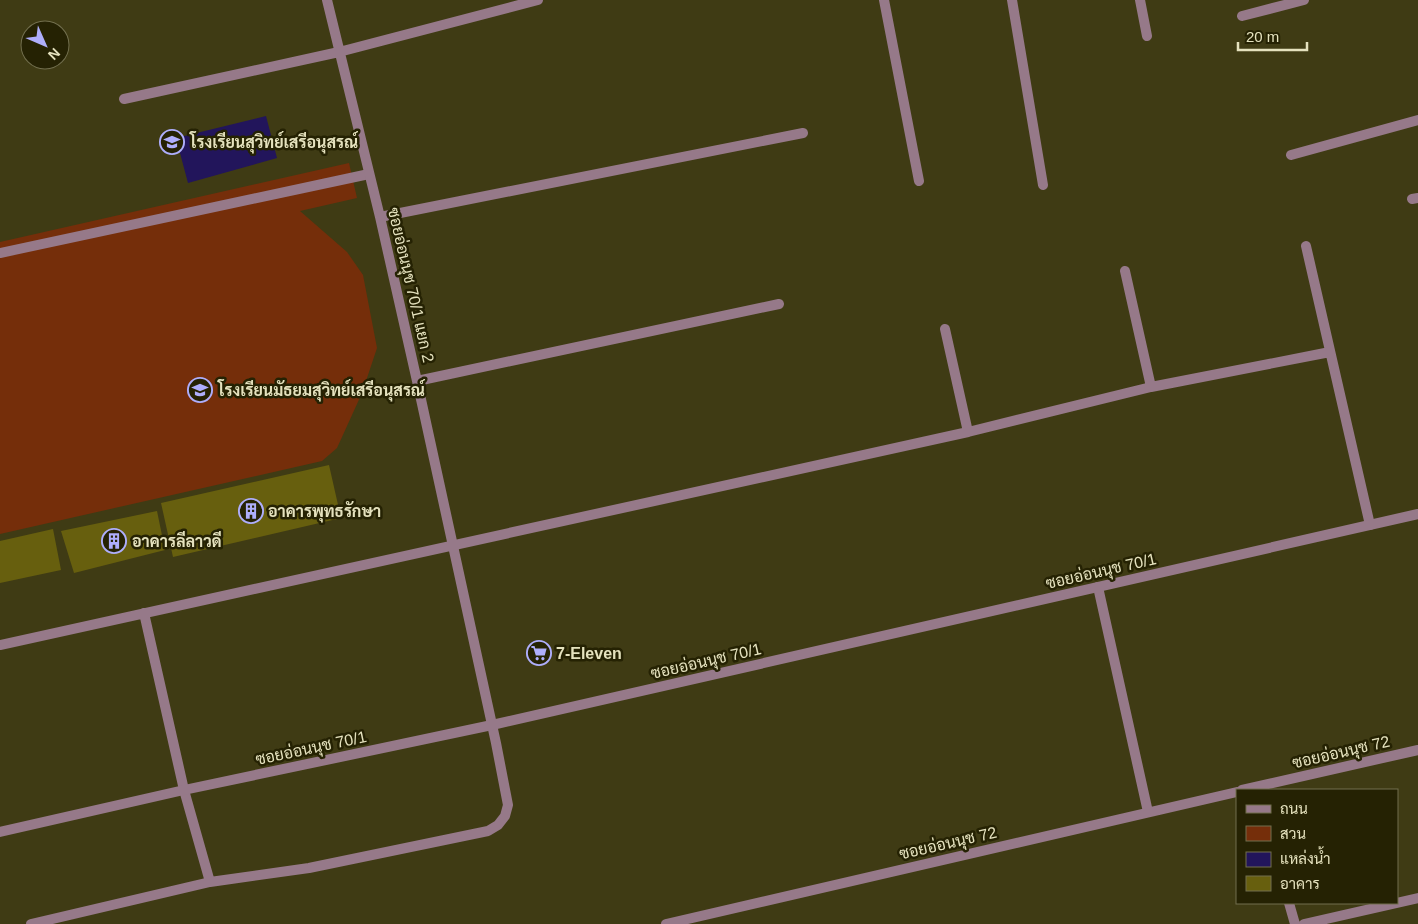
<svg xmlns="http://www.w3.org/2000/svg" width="1418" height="924" font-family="Arial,Sarabun,sans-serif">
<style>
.green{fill:#752e0a}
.water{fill:#22155b}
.building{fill:#675f0e}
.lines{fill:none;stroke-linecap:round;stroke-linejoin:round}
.service{stroke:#967989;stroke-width:10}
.minor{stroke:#967989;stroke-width:10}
.tertiary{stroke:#967989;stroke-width:10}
.labels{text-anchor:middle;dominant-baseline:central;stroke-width:5;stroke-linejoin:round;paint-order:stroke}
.poi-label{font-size:16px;font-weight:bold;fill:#e5e2be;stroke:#252203;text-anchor:start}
.street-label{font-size:16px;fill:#e5e2be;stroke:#252203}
</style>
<rect width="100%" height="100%" fill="#3f3b14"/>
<path class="green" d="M349,163l8,35 -57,13 47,41 16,23 14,73 -15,45 -25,55 -15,13 -322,73v-292z"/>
<path class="water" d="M266,116l11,42 -89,25 -12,-45z"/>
<path class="building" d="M329,465l12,53 -168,39 -12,-54z
M157,511l8,39 -91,23 -13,-42z
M53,529l8,41 -61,13v-42z"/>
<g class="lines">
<path class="service" d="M1412,199l6,-1
M0,253l369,-79"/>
<path class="minor" d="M884,0l35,181
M1012,0l31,185
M1140,0l7,36
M1242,16l62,-16
M124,99l215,-47 199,-52
M1291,155l127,-35
M380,217l423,-84
M1306,246l64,279
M945,329l23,103
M417,381l362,-77
M1151,387l179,-35
M1098,587l50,225
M144,613l40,177 26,92
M0,645l968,-213 183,-45 -26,-116
M1242,790l176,-40
M1289,903l6,21
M31,924l179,-42 99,-14 179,-37 10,-6 7,-9 3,-11 -12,-62 -79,-362 -37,-164 -53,-217
M666,924l571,-132
M1304,924l114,-26"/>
<path class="tertiary" d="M0,832l184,-42 308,-65 926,-211"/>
</g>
<defs>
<symbol id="school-ring" viewBox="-11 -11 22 22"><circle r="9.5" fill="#252203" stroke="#aeaefb" stroke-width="1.5"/><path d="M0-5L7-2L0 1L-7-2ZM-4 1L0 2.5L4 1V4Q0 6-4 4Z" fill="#aeaefb"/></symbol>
<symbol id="building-ring" viewBox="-11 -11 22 22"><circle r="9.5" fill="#252203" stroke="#aeaefb" stroke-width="1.5"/><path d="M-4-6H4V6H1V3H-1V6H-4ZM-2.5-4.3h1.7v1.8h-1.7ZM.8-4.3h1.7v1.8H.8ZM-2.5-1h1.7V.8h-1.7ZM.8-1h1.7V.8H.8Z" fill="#aeaefb"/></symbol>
<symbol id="supermarket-ring" viewBox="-11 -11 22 22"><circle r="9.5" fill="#252203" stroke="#aeaefb" stroke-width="1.5"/><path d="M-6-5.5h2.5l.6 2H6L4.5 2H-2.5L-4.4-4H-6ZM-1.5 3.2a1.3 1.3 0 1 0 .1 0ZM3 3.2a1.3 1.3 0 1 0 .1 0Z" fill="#aeaefb"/></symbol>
</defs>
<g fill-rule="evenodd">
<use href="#school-ring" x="158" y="128" width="28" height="28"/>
<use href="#school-ring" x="186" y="376" width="28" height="28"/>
<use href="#building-ring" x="237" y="497" width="28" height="28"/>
<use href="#building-ring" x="100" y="527" width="28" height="28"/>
<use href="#supermarket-ring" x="525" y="639" width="28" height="28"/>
</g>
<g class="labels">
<g class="poi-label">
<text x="190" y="142">โรงเรียนสุวิทย์เสรีอนุสรณ์</text>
<text x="218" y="390">โรงเรียนมัธยมสุวิทย์เสรีอนุสรณ์</text>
<text x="268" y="511">อาคารพุทธรักษา</text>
<text x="132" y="541">อาคารลีลาวดี</text>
<text x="556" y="653">7-Eleven</text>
</g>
<g class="street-label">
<text transform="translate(411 285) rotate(77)">ซอยอ่อนนุช 70/1 แยก 2</text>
<text transform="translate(1101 571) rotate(-13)">ซอยอ่อนนุช 70/1</text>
<text transform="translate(706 661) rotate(-13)">ซอยอ่อนนุช 70/1</text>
<text transform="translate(311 748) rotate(-12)">ซอยอ่อนนุช 70/1</text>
<text transform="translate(1341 752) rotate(-13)">ซอยอ่อนนุช 72</text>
<text transform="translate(948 843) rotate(-13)">ซอยอ่อนนุช 72</text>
</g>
</g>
<rect x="1236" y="789" width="162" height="115" fill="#252203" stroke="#726f4e"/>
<rect x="1246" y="805" width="25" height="8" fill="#967989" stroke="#726f4e"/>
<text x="1280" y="814" font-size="15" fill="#e5e2be">ถนน</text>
<rect x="1246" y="826" width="25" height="15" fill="#752e0a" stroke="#726f4e"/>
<text x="1280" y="839" font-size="15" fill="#e5e2be">สวน</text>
<rect x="1246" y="852" width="25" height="15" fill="#22155b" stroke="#726f4e"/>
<text x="1280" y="864" font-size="15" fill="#e5e2be">แหล่งน้ำ</text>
<rect x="1246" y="876" width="25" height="15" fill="#675f0e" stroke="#726f4e"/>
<text x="1280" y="889" font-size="15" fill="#e5e2be">อาคาร</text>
<g transform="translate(45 45) rotate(135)"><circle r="24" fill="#252203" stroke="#726f4e"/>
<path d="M0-4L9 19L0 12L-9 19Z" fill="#aeaefb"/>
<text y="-8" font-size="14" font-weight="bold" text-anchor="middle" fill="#e5e2be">N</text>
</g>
<path d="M1238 42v8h69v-8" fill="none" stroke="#e5e2be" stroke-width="2.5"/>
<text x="1246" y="42" font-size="15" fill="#e5e2be" stroke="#252203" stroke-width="4" paint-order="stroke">20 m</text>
</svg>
